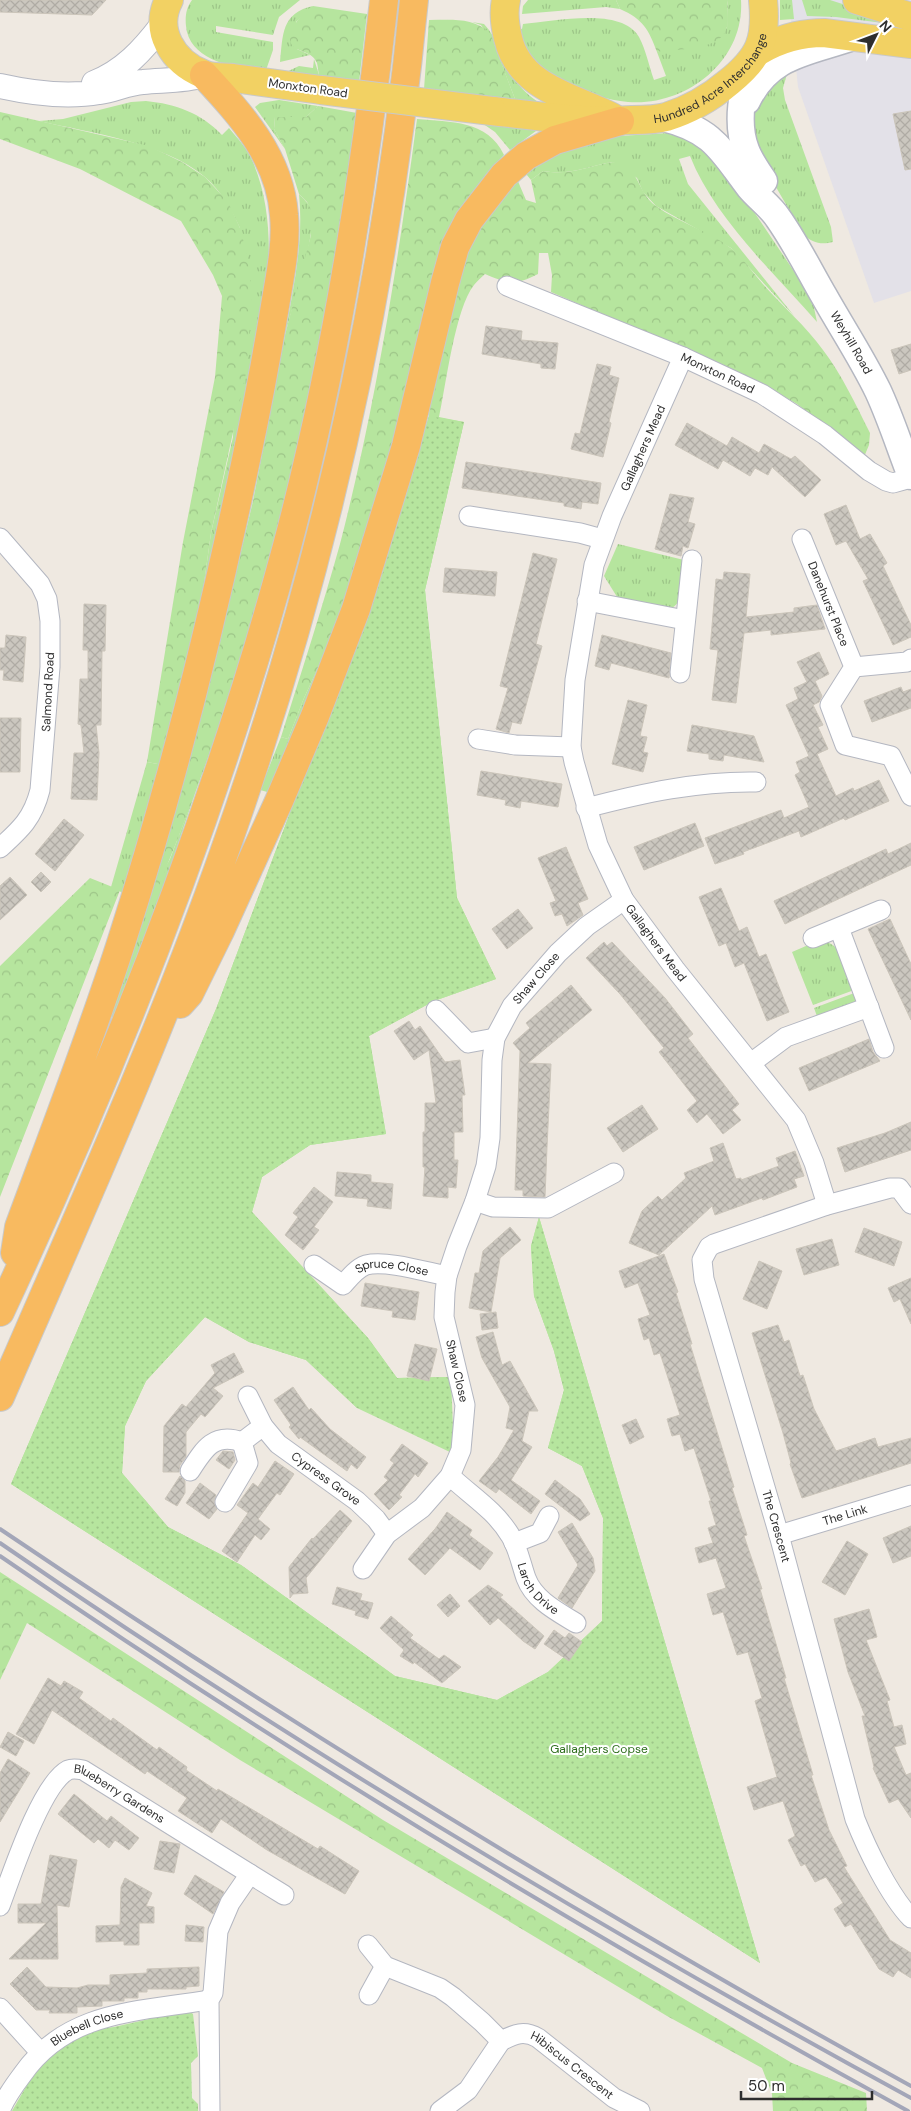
<svg xmlns="http://www.w3.org/2000/svg" width="911" height="2111" font-family="'DM Sans',sans-serif">
<style>
.industrial{fill:#e3e1e8}
.grass{fill:url(#grass-tufts)}
.forest{fill:url(#forest-crowns)}
.park{fill:url(#park-dots)}
.building{fill:url(#building-cross-hatch);stroke:#cbc5ba}
.lines{fill:none;stroke-linecap:round;stroke-linejoin:round}
.minor-casing{stroke:#b4b7c1;stroke-width:21}
.tertiary-casing{stroke:#b4b7c1;stroke-width:26}
.secondary-casing{stroke:#b4b7c1;stroke-width:29}
.primary-casing{stroke:#c9c9c9;stroke-width:30}
.trunk-casing{stroke:#c9c9c9;stroke-width:30}
.minor{stroke:#fff;stroke-width:19}
.tertiary{stroke:#fff;stroke-width:24}
.secondary{stroke:#fff;stroke-width:26}
.primary{stroke:#f2d163;stroke-width:28}
.trunk{stroke:#f8ba60;stroke-width:28}
.rail{stroke:#a3a6b8;stroke-width:4}
.primary-bridge-casing{stroke:#c9c9c9;stroke-width:30;stroke-linecap:butt}
.primary-bridge{stroke:#f2d163;stroke-width:28}
.labels{text-anchor:middle;dominant-baseline:central;stroke-width:4;stroke-linejoin:round;paint-order:stroke}
.street-label{font-size:12px;fill:#2e2e2e;stroke:#fff}
.park-label{font-size:12px;fill:#2c6e1b;stroke:#fff}
</style>
<defs>
<pattern id="grass-tufts" width="24" height="20" patternUnits="userSpaceOnUse" patternTransform="scale(1.25)"><rect width="24" height="20" fill="#b6e59e"/><path d="M3 7l-1-3M5 7V3M7 7l1-3M15 17l-1-3M17 17v-4M19 17l1-3" fill="none" stroke="#9dc588"/></pattern>
<pattern id="forest-crowns" width="20" height="18" patternUnits="userSpaceOnUse" patternTransform="scale(1.25)"><rect width="20" height="18" fill="#b6e59e"/><path d="M2 6a3 3 0 1 1 6 0M12 15a3 3 0 1 1 6 0" fill="none" stroke="#9dc588"/></pattern>
<pattern id="park-dots" width="8" height="8" patternUnits="userSpaceOnUse" patternTransform="scale(1.25)"><rect width="8" height="8" fill="#b6e59e"/><path d="M2 2h.1M6 6h.1" fill="none" stroke="#9dc588" stroke-width="1.8" stroke-linecap="round"/></pattern>
<pattern id="building-cross-hatch" width="8" height="8" patternUnits="userSpaceOnUse" patternTransform="scale(1.25)"><rect width="8" height="8" fill="#cbc7bf"/><path d="M0 0l8 8M0 8l8-8" fill="none" stroke="#afaba4"/></pattern>
</defs>
<rect width="100%" height="100%" fill="#efe9e1"/>
<path class="industrial" d="M789,0h122v291l-37,12 -76,-216z"/>
<path class="grass" d="M192,0h108l-21,17 -6,18 -57,-9v6l57,10v8l-8,23c-27,-5 -76,-11 -79,-47 -1,-9 0,-18 6,-26z
M528,0h88l4,9 -14,-2 -84,7 1,-8z
M728,0h13c4,61 -55,107 -113,102 -21,-2 -39,-8 -58,-17 -15,-7 -34,-16 -43,-31 -4,-7 -6,-17 -9,-25h4l1,-5c30,-2 98,-18 116,13 7,13 10,29 15,43l12,-4 -9,-24 70,-24z
M780,0h12l2,19 -14,1z
M802,0h28l53,17v6l-47,-6 -29,-1z
M313,6l-17,16 1,27 13,6 -30,7c3,-27 1,-49 33,-56z
M472,22l12,2c13,14 16,30 24,46 8,13 18,24 30,32l-84,-4 -3,-6 64,7 -22,-57 -12,-17z
M314,59l5,16h3l-1,6 -39,-7 17,-8 14,2z
M787,74l-4,14 2,12 46,127 2,15c-12,3 -21,1 -30,-8l-46,-80 -7,-26 8,-37z
M279,100l39,6 -12,11h-31l-1,12 11,20 -30,-42 5,-4z
M146,101c30,3 55,12 76,34l7,-7c8,10 18,20 23,32 21,47 19,103 12,153l-66,313 13,-93 22,-96 7,-209c-9,-19 -19,-37 -35,-51 -42,-35 -114,-44 -166,-56l24,-2 68,-17z
M476,119l55,7 5,5 -26,19 -15,-18z
M669,133l11,2 26,13 40,52 66,98 5,24c-44,-50 -103,-105 -127,-166l-11,3 9,25 107,133 -64,-69 -75,-42 -13,-14 -6,-14 -24,-16c-26,4 -43,14 -70,9l-12,9 -9,-11 4,-4 77,-28z
M299,194c4,5 10,9 12,15 7,22 -20,101 -26,126 8,-46 19,-93 14,-141z
M618,544l66,16c-1,15 2,40 -12,48l-53,-8 -15,-24z
M334,633l-63,160 -11,-3 21,-53 7,2 16,-41z
M147,762l16,3 -38,129 -14,-7z
M196,790l-47,141 -35,86h-3l30,-105 29,-53z
M820,940c24,4 28,29 37,49l-44,16 -21,-53z
M857,992l-2,11 -37,16 -4,-11z"/>
<path class="forest" d="M616,0h112c-1,9 1,19 -1,27 -6,25 -50,21 -70,25 -8,-22 -14,-33 -37,-43z
M313,6l54,8 -8,68 -40,-7c-1,-4 -1,-8 -2,-12 -5,-12 -18,-10 -25,-18 -8,-11 11,-34 21,-39z
M429,20c22,0 44,-3 61,13l25,66 -91,-10z
M318,106l39,7c-30,271 -103,550 -210,801l-6,-2 35,-109 29,-101 48,-201 32,-166 26,-100v-25l-4,-8 -8,-8 -14,-45 -11,-20 1,-12h31z
M0,112l149,34 33,16 23,15 23,25 12,26 8,30 4,41 -6,74 -35,160 -13,93 -35,139 -16,-3 36,-220 32,-165 7,-81 -9,-21 -32,-54 -101,-52 -80,-30z
M417,119c33,3 71,1 87,36 -26,27 -37,43 -53,77l-60,228 -57,173 -30,65 -16,41 -7,-2c20,-64 41,-128 59,-193 36,-139 58,-282 77,-425z
M613,162c29,6 23,30 43,44 23,17 54,25 76,43 12,10 20,23 30,34 20,23 44,43 61,67 19,25 33,55 47,83l-1,12 -5,12 -67,-53 -40,-23 -206,-89 1,-17 -4,-22h-9l-1,21c-24,12 -29,10 -53,0 -4,4 -8,7 -11,11 -19,24 -28,100 -35,132l25,5 -39,168 32,308 39,81 -62,22 -65,35 17,98 -76,11 -48,32 -10,35 116,126 29,40 54,-1 -94,31 -51,-48 -57,-18 -44,-25 -59,64 -21,45 -3,47 46,54 73,38 154,111 102,24 51,-28 54,-51 1,-103 -21,-52 -34,-18 16,-58 -10,-39 -20,-55 -3,-50 8,-29 221,746 -749,-479 205,-475 163,-432 50,-161 1,-21 37,-151 50,-65 9,21 10,3 -5,-23 12,-9c27,5 44,-5 70,-9z
M90,878l30,12 -120,307v-231z
M0,1572l383,248 409,243 74,30 1,18h-94l-1,-17 -10,-26 -95,-52 -427,-256 -213,-137 -27,57z"/>
<path class="park" d="M429,416l35,6 -39,168 32,308 39,81 -62,22 -65,35 17,98 -76,11 -48,32 -10,35 116,126 29,40 54,-1 3,77 -97,-46 -51,-48 -57,-18 -44,-25 -59,64 -21,45 -3,47 46,54 73,38 154,111 102,24 51,-28 54,-51 1,-103 -21,-52 -34,-18 16,-58 -10,-39 -20,-55 -3,-50 8,-29 221,746 -749,-479 205,-475 163,-432z
M188,2011l5,3 5,42 -7,7 1,35 6,6v7h-186l23,-40 19,-20 35,-21 25,-3 35,-8 8,-5z"/>
<path class="building" d="M0,0h106l-14,15 -92,-3z
M911,111v58l-6,1 -12,-56z
M486,326l36,5 -1,9 37,3 -3,26 -14,-1v-4l-59,-10z
M911,344v26l-12,4 -8,-24z
M597,364l14,3 -2,8 10,3 -10,44 2,1 -8,34 -32,-8 4,-16 5,1z
M687,423l40,23 5,-9 27,16 5,-9 27,15 4,-3 26,24 -16,17 -33,-30 -4,8 -13,-7 -5,8 -27,-16 -5,9 -43,-24z
M466,462l135,21 -3,21 -16,-2 -1,7 -17,-3v-3l-102,-15z
M670,494l24,4 -6,24 7,2 -7,24 -5,-2 -2,10 -26,-7z
M846,505l14,34 10,-5 17,29 -4,3 28,59v12l-18,8 -30,-64 5,-2 -22,-38 -10,4 -12,-31z
M533,553l24,6 -21,85 6,2 -21,78 -9,-2 -3,11 -13,-4 12,-41 -8,-2z
M445,568l52,4 -2,24 -52,-4z
M724,572l26,2 -4,43 48,-5v-4l23,-3 8,24 -54,6v-5l-27,3 -8,70 -24,-3 6,-50 -8,-1 2,-23 4,-47 7,1z
M84,604l22,1 -1,46h-3l-1,74h-5l3,28 -2,47 -26,-1 3,-46h10l-3,-28 -3,-1 2,-45h8v-29h-5z
M6,635l20,2 -3,45 -20,-2 1,-10h-4v-22h5z
M602,635l69,18 -2,25 -58,-15 -2,7 -14,-4z
M819,652l10,22 -14,7 7,15 -3,6 -6,3 10,20 -5,2 10,22 -11,5 19,42 17,-8 1,3 25,-11 10,21 -44,19 -1,-2 -43,19 -2,-6 -56,21 1,2 -29,10 -10,-26 76,-28 3,8 25,-11 -14,-32 5,-3 -4,-10 13,-6 -23,-51 12,-6 -4,-11 13,-6 -10,-20z
M901,687l2,5 8,-3v19l-39,14 -8,-21z
M628,700l19,5 -7,31 7,1 -4,15 5,1 -5,19 -31,-8z
M0,718h21l-1,54h-20z
M692,725l62,11 10,26 -40,-7 -1,6 -14,-2v-5l-22,-3z
M481,771l81,13 -4,23 -37,-6 -1,7 -15,-3 1,-5 -29,-5z
M64,819l20,16 -29,36 -20,-17z
M695,823l9,23 -60,24 -10,-23z
M911,843v22l-126,59 -11,-23 112,-52 2,5z
M566,847l22,52 -10,4 5,12 -16,11 -5,-12 -7,2 -5,-13 6,-2 -18,-43z
M41,872l10,10 -10,10 -10,-10z
M10,877l17,18 -27,25v-34z
M721,888l18,43 8,-4 12,30 7,-3 23,58 -22,9 -23,-58 -9,4 -9,-24 -7,3 -20,-49z
M518,909l15,19 -26,21 -15,-20z
M890,919l21,45v56l-43,-91z
M604,942l3,4 5,-4 53,56 28,36 -5,4 51,66 -7,6 9,10 -18,14 -16,-20 -10,9 -10,-13 10,-9 -38,-49 5,-4 -44,-54 -34,-36z
M571,985l21,25 -64,53 23,1 -4,83 -2,50 -22,-1v-6h-8l5,-139 -7,-8 17,-15 -4,-5z
M409,1021l6,9 5,-4 25,36 15,-2 5,35h-3l1,37h-9v28h4l-2,28 -8,-1v11l-25,-2 2,-29h-2v-35h2v-29h11l-7,-53 -15,10 -20,-29z
M869,1039l4,13 7,9 -71,30 -10,-23z
M642,1105l16,24 -35,23 -16,-24z
M911,1122v28l-66,22 -8,-24 48,-15z
M723,1143l13,36 5,-1v2l38,-14 -3,-8 19,-7 9,25 -10,3 3,8 -34,13 -1,-2 -47,17 -3,-9 -53,49 -30,-12 13,-32 16,-15 4,4 24,-22 -2,-5 30,-12 -4,-13z
M337,1172l34,3v7l22,2 -2,25 -24,-3 1,-7 -33,-3z
M314,1187l19,15 -19,25 5,3 -16,20 -18,-15 13,-18 -5,-4z
M510,1227l11,13 -21,18 -9,54 -22,-4 6,-35h4l4,-22z
M864,1228l38,14 -8,24 -39,-14z
M832,1239l7,26 -35,10 -8,-26z
M664,1254l14,38 -2,1 16,51h-2l44,143 -2,1 15,47 -3,1 18,53h-2l26,89h-2l29,97h-2l18,55 18,36 -3,1 46,73 21,13v25l-13,-8 -5,7 -14,-8 -28,-45 -6,3 -11,-18 9,-6 -17,-26 -11,5 -10,-18 -4,2 -13,-26 7,-4 -12,-35 -29,9 -7,-23 30,-10 -22,-76 7,-3 -14,-46 -11,3 -14,-43 -10,3 -6,-21 19,-6 -10,-30 -17,5 -4,-15 18,-5 -5,-15 8,-3 -7,-24h2l-17,-53 -9,3 -5,-17 -8,2 -5,-17 13,-4 -20,-62 -6,2 -5,-17 -5,2 -6,-21 12,-4 -12,-32 -13,5 -6,-17z
M759,1261l23,10 -15,38 -24,-10z
M911,1278v46l-11,-25 -6,3 -6,-14z
M365,1283l54,9 -4,28 -23,-3 1,-6 -32,-5z
M496,1312l2,16 -16,2 -2,-16z
M778,1325l6,17 5,-2 11,36 3,-1 11,34 22,42 39,-13 3,9 33,-9v25l-109,35 -12,-34 1,-1 -8,-30 -31,-100z
M493,1332l9,33 8,-4 28,50h-9l-7,30 10,6 -21,33 29,21 -9,13 -32,-25 -3,4 -17,-12 19,-24 16,-27 -8,-2 4,-21 -28,-49 -6,-21z
M415,1344l22,5 -8,32 -22,-5z
M234,1353l10,19 -31,16 10,8 -18,21 -4,-3 -15,18v25l-6,8 -1,7h-16l1,-46 18,-22 4,3 29,-34 -4,-8z
M293,1387l16,23 2,-2 19,21 36,28 -9,12 -6,-5 -4,7 -47,-34 -1,2 -10,-12 2,-2 -17,-25z
M636,1419l8,18 -14,7 -8,-19z
M402,1444l26,19 -10,14 -3,-3 -16,21 3,2 -13,13 -15,-16 14,-14 -4,-3 10,-14 -4,-3z
M223,1451l10,1 2,8 -6,9 -13,-9z
M275,1461l19,13 -14,21 -3,-2 -19,26 12,10 -9,11 -6,-5 -18,27 -15,-11 26,-38 -11,-8 16,-22 5,4z
M180,1476l5,5v12l-8,13 -12,-7z
M555,1480l25,19 10,15 -10,7 -35,-27z
M200,1483l16,12 -2,7 3,7 -8,10 -23,-16z
M340,1510l12,11 -46,57 2,15 -15,1 -3,4 -1,-31 23,-29 1,1z
M447,1512l25,18 -3,5 24,18 -13,17 -30,-22 -25,27 -17,-16 27,-30z
M572,1523l21,35 2,13 -23,37 -14,-10 20,-33 -20,-33z
M911,1526v30l-18,7 -10,-25z
M847,1541l21,13 -23,41 -23,-13z
M488,1585l15,10 -3,2 44,39 -9,13 -12,-8 -25,-23 -8,7 -22,-24z
M337,1587l25,7 -2,6 13,3 -5,16 -13,-4 1,-4 -24,-7z
M450,1594l10,12 -12,11 -11,-12z
M869,1609l8,28 -11,3 24,60 -3,1 7,26 8,-2 4,19 -12,3 12,28 5,-2v45l-13,-19 -9,4 -16,-35 1,-1 -12,-51h3l-17,-44 -14,-53z
M391,1616l22,19 -3,3 29,21 5,-4 17,12 -19,16 -28,-21 -1,2 -13,-8 4,-6 -24,-22z
M554,1630l11,8 4,-5 13,9 -13,19 -25,-17z
M48,1678l13,8 3,-5 19,11 -4,6 32,23 2,-3 44,32 2,-3 28,20 -1,3 31,21 1,-2 100,60 2,-3 39,25 -14,23 -78,-44 -46,-31 -9,14 -34,-22 9,-13 -40,-27 -2,3 -93,-64 -18,34 -18,-10z
M8,1732l16,9 -8,15 -16,-9z
M8,1759l22,14 -30,49v-49z
M74,1794l33,27 4,-5 28,22 -10,12 -14,-10 -6,8 -11,-9 -4,4 -36,-29z
M160,1841l20,3 -6,29 -20,-4z
M50,1855l27,5 -8,47 -12,-2 1,54h-49l37,-36h-28v-19h23z
M195,1875l29,17 -11,22 -29,-20z
M125,1878l27,15 -6,13 8,1v16h-15v22h-15v-4l-28,1v-16l24,-1 1,-38z
M186,1925l18,2 -1,15 -18,-1z
M27,1967l19,20 31,1 11,-3h22v-10l37,-2v-4l52,-2v19l-13,1v2h-39v3h-9v6h-14v3h-22v5l-25,1v6h-28l1,-3h-14l-26,-26z"/>
<g class="lines">
<defs>
<g id="minor">
<path id="s1" d="M507,286l176,71 79,37 63,41 44,36 17,10 7,2 18,-5"/>
<path id="s2" d="M683,357l-71,159 -18,49 -19,115 -4,67 3,15 24,83 26,55 51,69 121,151 18,43 13,42"/>
<path d="M469,516l111,17 22,6"/>
<path d="M0,538l40,46 7,15 3,22v46l-10,123c-7,28 -19,39 -40,58"/>
<path id="s3" d="M802,539l52,128 -24,38 15,40 46,11 20,40"/>
<path d="M587,601l98,19"/>
<path d="M854,667l53,-5 4,-3"/>
<path d="M680,673l12,-113"/>
<path d="M478,739l37,6 56,2"/>
<path d="M586,808c57,-15 112,-27 170,-26"/>
<path d="M839,928l45,120"/>
<path d="M813,938l68,-28"/>
<path d="M436,1010l32,33 27,-5"/>
<path d="M751,1063l35,-26 83,-30"/>
<path d="M475,1201l18,6 55,1 66,-35"/>
<path id="s4" d="M911,1204l-12,-16h-9l-63,17 -113,39 -5,3 -7,13 2,19 75,256 76,284c12,30 34,76 56,99"/>
<path id="s5" d="M314,1265l29,20c6,-7 14,-17 23,-20 21,-5 60,7 81,11"/>
<path id="s6" d="M248,1396l15,30 15,18 79,57 19,18 11,15"/>
<path d="M190,1471c14,-22 24,-39 52,-29"/>
<path id="s7" d="M450,1476c20,19 45,34 60,59 8,12 11,29 16,43 8,22 32,34 50,45"/>
<path d="M225,1502l23,-39 -6,-21 21,-16"/>
<path id="s8" d="M779,1535l132,-40"/>
<path d="M514,1543l26,-10 9,-17"/>
<path id="s9" d="M363,1569l24,-35 35,-26 28,-32 11,-26 4,-45 -21,-88 1,-25 2,-16 10,-30 18,-45 11,-35 4,-28 2,-78 3,-22 17,-32 46,-53 29,-27 37,-26"/>
<path d="M250,1874l34,21"/>
<path id="s10" d="M0,1906c11,-29 41,-122 68,-136 5,-2 10,-1 15,0l167,104 -20,29 -12,28 -5,62 -4,7 1,111"/>
<path id="s11" d="M368,1945l17,21 55,22 13,9 29,25 19,19c14,-7 23,-11 37,-3l76,60 26,13"/>
<path d="M369,1995l16,-29"/>
<path d="M0,2008l40,44"/>
<path id="s12" d="M0,2111c5,-13 13,-24 22,-36 45,-65 116,-63 187,-75"/>
<path d="M440,2111l28,-21 33,-49"/>
</g>
<path id="tertiary" d="M94,83c30,-12 49,-33 68,-58
M0,86c31,7 66,12 99,6 15,-2 29,-9 44,-10 21,-2 41,-1 61,-7"/>
<g id="secondary">
<path d="M751,61c-8,28 -16,61 -5,89 4,11 12,22 18,31"/>
<path d="M747,101c22,-46 59,-48 103,-63"/>
<path id="s13" d="M664,118c49,12 57,32 85,69 9,11 21,19 29,31 17,24 31,52 46,78 18,32 38,62 54,95 13,28 22,57 33,85"/>
</g>
<g id="primary">
<path d="M169,0c-16,30 4,62 34,74 8,4 21,3 30,4 30,4 59,8 88,12"/>
<path d="M506,0c-3,13 -1,26 2,38 11,50 65,59 104,79"/>
<path d="M857,0l54,17"/>
<path d="M759,51c20,-12 41,-18 65,-18l87,11"/>
<path id="s14" d="M492,111c46,5 93,12 140,9 11,0 23,0 34,-3 23,-7 44,-19 63,-35 31,-25 38,-42 34,-82"/>
</g>
<path id="trunk" d="M180,1004l9,-10 31,-63 59,-130 36,-85 41,-107 50,-163 39,-163 10,-36 14,-27 35,-45 22,-19 29,-16 65,-19
M15,1253l4,-26c35,-95 72,-190 103,-287 51,-159 91,-321 125,-485 10,-47 19,-95 27,-143 5,-32 13,-65 10,-97 -4,-58 -43,-100 -80,-140
M0,1312c115,-246 215,-499 286,-762 48,-180 78,-365 98,-550
M0,1397c78,-180 159,-359 224,-544 98,-276 162,-562 190,-853"/>
</defs>
<use href="#minor" class="minor-casing"/>
<use href="#tertiary" class="tertiary-casing"/>
<use href="#secondary" class="secondary-casing"/>
<use href="#primary" class="primary-casing"/>
<use href="#trunk" class="trunk-casing"/>
<use href="#minor" class="minor"/>
<use href="#tertiary" class="tertiary"/>
<use href="#secondary" class="secondary"/>
<use href="#primary" class="primary"/>
<use href="#trunk" class="trunk"/>
<path class="rail" d="M0,1529c295,199 599,385 911,557
M0,1543c293,202 599,385 911,555
M0,1556c292,201 597,384 908,555"/>
<defs>
<path id="primary-bridge" d="M321,90l171,21"/>
</defs>
<use href="#primary-bridge" class="primary-bridge-casing"/>
<use href="#primary-bridge" class="primary-bridge"/>
</g>
<g class="labels">
<g class="street-label">
<text stroke="none"><textPath href="#s14" startOffset="235">Hundred Acre Interchange</textPath></text>
<text transform="translate(308 88) rotate(8)">Monxton Road</text>
<text stroke="none"><textPath href="#s13" startOffset="300">Weyhill Road</textPath></text>
<text stroke="none"><textPath href="#s1" startOffset="228">Monxton Road</textPath></text>
<text transform="translate(643 448) rotate(-66)">Gallaghers Mead</text>
<text stroke="none"><textPath href="#s3" startOffset="70">Danehurst Place</textPath></text>
<text transform="translate(48 692) rotate(-87)">Salmond Road</text>
<text stroke="none"><textPath href="#s2" startOffset="626">Gallaghers Mead</textPath></text>
<text stroke="none"><textPath href="#s9" startOffset="652">Shaw Close</textPath></text>
<text stroke="none"><textPath href="#s5" startOffset="92">Spruce Close</textPath></text>
<text transform="translate(457 1371) rotate(77)">Shaw Close</text>
<text stroke="none"><textPath href="#s6" startOffset="116">Cypress Grove</textPath></text>
<text stroke="none"><textPath href="#s8" startOffset="69">The Link</textPath></text>
<text stroke="none"><textPath href="#s4" startOffset="511">The Crescent</textPath></text>
<text stroke="none"><textPath href="#s7" startOffset="146">Larch Drive</textPath></text>
<text stroke="none"><textPath href="#s10" startOffset="212">Blueberry Gardens</textPath></text>
<text stroke="none"><textPath href="#s12" startOffset="125">Bluebell Close</textPath></text>
<text stroke="none"><textPath href="#s11" startOffset="250">Hibiscus Crescent</textPath></text>
</g>
<g class="park-label">
<text x="599" y="1749">Gallaghers Copse</text>
</g>
</g>
<g transform="translate(876 35) rotate(48)" stroke="#ffffff" stroke-width="4" paint-order="stroke">
<path d="M0-4L9 19L0 12L-9 19Z" fill="#2e2e2e"/>
<text y="-8" font-size="14" font-weight="bold" text-anchor="middle" fill="#2e2e2e">N</text>
</g>
<path d="M741 2091v8h131v-8" fill="none" stroke="#2e2e2e" stroke-width="2.5"/>
<text x="748" y="2091" font-size="15" fill="#2e2e2e" stroke="#ffffff" stroke-width="4" paint-order="stroke">50 m</text>
</svg>
